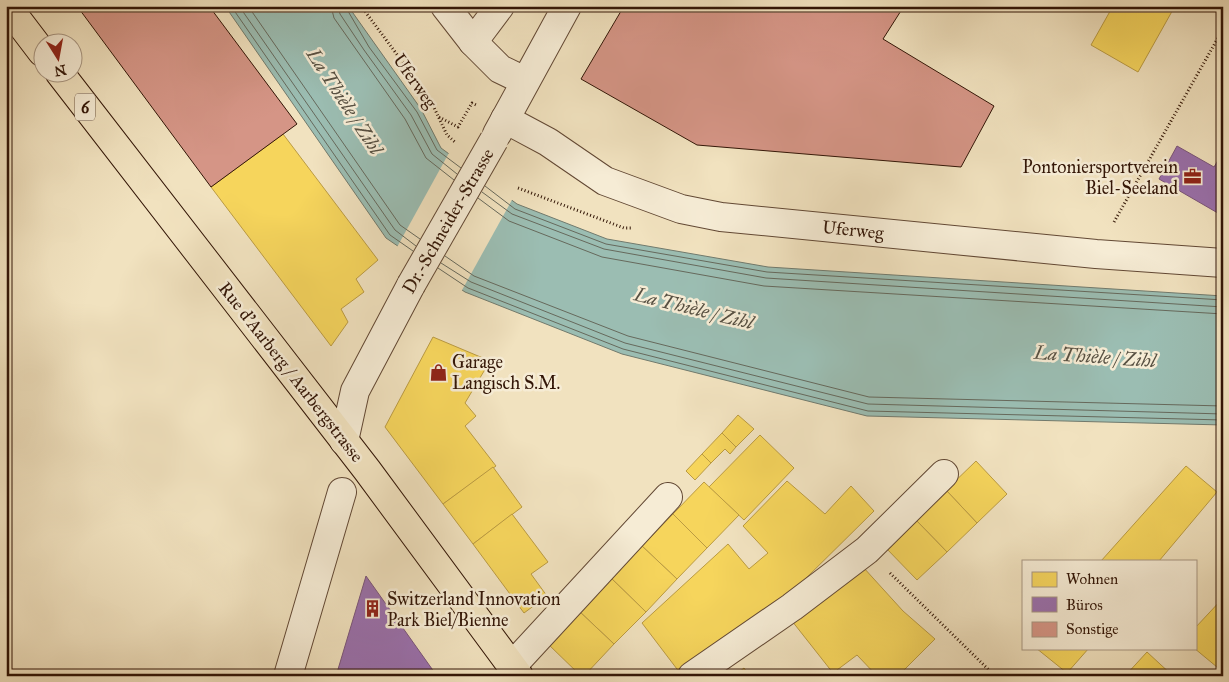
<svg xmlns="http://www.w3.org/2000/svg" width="1229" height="682" font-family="'IM FELL Great Primer',serif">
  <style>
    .water { fill: #9bbdb2; stroke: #717a6d }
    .pier { fill: #f1e2bf }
    .homes { fill: #f6d55c; stroke: #bb9b42 }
    .offices { fill: #9970ab; stroke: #7a557a }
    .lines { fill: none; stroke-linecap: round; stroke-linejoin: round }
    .shore { stroke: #66695c; stroke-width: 1 }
    .building { fill: #d59586; stroke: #321506 }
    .minor-casing { stroke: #624834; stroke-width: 30 }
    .major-casing { stroke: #321506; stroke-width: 30 }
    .path { stroke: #321506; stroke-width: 3; stroke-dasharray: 1 2.5; stroke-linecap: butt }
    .minor { stroke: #f6ecd5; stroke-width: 28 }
    .major { stroke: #f1e2bf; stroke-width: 28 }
    .minor-bridge-casing { stroke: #624834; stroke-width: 30; stroke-linecap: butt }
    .minor-bridge { stroke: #f6ecd5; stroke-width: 28 }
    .labels { text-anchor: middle; stroke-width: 5; stroke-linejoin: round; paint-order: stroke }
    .shield { fill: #f6ecd5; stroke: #6d5644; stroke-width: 1 }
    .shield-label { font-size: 16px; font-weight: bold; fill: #321506 }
    .street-label { font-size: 18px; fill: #321506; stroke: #f6ecd5 }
    .poi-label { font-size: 18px; fill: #321506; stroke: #f6ecd5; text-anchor: start }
    .water-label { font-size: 19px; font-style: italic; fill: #575042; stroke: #f6ecd5 }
  </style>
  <rect width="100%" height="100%" fill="#f1e2bf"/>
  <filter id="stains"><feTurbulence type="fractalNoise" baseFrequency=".004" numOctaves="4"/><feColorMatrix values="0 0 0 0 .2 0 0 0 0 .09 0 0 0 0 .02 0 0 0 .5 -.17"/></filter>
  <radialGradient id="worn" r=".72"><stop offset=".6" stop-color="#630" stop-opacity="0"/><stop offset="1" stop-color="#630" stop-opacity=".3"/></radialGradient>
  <path class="water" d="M225,6H348L421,109L441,148L517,204L607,239L768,267L1223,296V425L867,416L622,354L465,292L386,238Z"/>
  <path class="pier" d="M450,151L513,198L461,292L396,249Z"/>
  <g class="homes">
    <path d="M1113,6H1175L1138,72L1091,45Z"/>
    <path d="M283,134L378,260L356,279L364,292L341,309L348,322L331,346L211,187Z"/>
    <path d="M433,337L490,361L465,403L476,416L465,426L496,466L443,504L385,427Z"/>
    <path d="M738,415L754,429L736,447L722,433Z"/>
    <path d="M722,433L736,447L730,454L725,449L711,463L702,454Z"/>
    <path d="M760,435L794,468L744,520L709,487Z"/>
    <path d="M702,454L711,463L695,480L686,471Z"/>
    <path d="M976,461L1007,494L977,523L946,490Z"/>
    <path d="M1186,466L1217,492L1159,561H1101Z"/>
    <path d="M493,467L522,507L473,544L443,504Z"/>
    <path d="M787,481L825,514L851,486L874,511L797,587L680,673L642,623L728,544L749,569L768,553L743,526Z"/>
    <path d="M704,482L739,515L707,548L673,514Z"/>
    <path d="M946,490L977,523L947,552L915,519Z"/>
    <path d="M512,514L548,562L531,574L547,596L524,613L473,544Z"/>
    <path d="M673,514L707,548L677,579L642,546Z"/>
    <path d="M915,519L947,552L917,580L885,547Z"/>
    <path d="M642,546L677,579L646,612L611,578Z"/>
    <path d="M863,567L903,611L935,639L898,676H877L857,655L833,673L792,621Z"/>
    <path d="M611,578L646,612L614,644L579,611Z"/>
    <path d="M1223,598V672L1194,648L1195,628Z"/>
    <path d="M579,611L614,644L584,676H581L548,644Z"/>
    <path d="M1036,648H1089L1067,673Z"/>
    <path d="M1147,652L1173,676H1125Z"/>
    <path d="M744,668L750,676H734Z"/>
  </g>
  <g class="offices">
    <path d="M1177,146L1214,167L1223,152V216L1159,179Z"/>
    <path d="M366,576L437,676H336Z"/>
  </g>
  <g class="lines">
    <g class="shore">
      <path d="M231,6L390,235L413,251"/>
      <path d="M239,6L395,230L416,246"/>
      <path d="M248,6L400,225L420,239"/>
      <path d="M331,6L334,18L405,119L426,158L454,180"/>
      <path d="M338,6L340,14L364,50L411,115L432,154L457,174"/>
      <path d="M345,6L369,47L417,112L437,150L461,168"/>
      <path d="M485,186L515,209L606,244L767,272L1223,300"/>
      <path d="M482,192L512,214L604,249L766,278L1223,307"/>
      <path d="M478,198L509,221L602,257L764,286L1223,314"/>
      <path d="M445,256L474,276L628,336L869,397L1223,406"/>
      <path d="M441,263L471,282L625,343L868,404L1223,414"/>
      <path d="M438,268L468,288L623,349L868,411L1223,420"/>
    </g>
  </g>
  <g class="building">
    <path d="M77,6H209L297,124L211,187Z"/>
    <path d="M624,6H904L883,39L994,106L961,167L697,145L581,79Z"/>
  </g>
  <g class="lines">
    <defs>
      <g id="minor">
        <path d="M445,6L473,42L500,69L525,81"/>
        <path d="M473,42L500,6"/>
        <path d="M505,119L548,142L605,181L681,209L721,217L1096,254L1223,263"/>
        <path d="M497,134L567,6"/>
        <path d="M344,441L355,391L411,285"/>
        <path d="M512,666L668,497"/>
        <path d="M288,676L342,492"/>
        <path d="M692,676L792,607L867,550L944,474"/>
      </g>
      <g id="major">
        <path d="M7,6L42,52"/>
        <path d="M59,72L367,470L519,676"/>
      </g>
    </defs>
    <use href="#minor" class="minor-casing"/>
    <use href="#major" class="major-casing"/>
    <g class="path">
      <path d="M361,6L430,99L447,135L455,142"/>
      <path d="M439,117L458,127L472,103L476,105"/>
      <path d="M518,188L624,228H633"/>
      <path d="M1114,222L1223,29"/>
      <path d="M890,573L995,676"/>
    </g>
    <use href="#minor" class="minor"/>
    <use href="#major" class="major"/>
    <defs>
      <path id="minor-bridge" d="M411,285L494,140"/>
    </defs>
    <use href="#minor-bridge" class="minor-bridge-casing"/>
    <use href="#minor-bridge" class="minor-bridge"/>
  </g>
  <defs>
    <symbol id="office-bare" viewBox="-9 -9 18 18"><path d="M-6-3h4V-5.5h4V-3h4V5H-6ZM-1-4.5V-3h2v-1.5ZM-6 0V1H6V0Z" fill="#8f2418" stroke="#f6ecd5" stroke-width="2.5" paint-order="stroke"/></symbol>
    <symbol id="shop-bare" viewBox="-9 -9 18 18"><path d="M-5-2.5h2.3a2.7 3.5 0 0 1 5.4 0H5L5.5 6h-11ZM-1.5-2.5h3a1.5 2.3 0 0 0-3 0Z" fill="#8f2418" stroke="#f6ecd5" stroke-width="2.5" paint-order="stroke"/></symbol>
    <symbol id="building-bare" viewBox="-9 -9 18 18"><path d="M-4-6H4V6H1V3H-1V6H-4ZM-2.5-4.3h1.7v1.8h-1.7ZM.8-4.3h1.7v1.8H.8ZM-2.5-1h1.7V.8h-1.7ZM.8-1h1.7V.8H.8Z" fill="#8f2418" stroke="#f6ecd5" stroke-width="2.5" paint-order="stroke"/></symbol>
  </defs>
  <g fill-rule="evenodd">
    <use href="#office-bare" x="1180" y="164" width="25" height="25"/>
    <use href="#shop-bare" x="426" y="360" width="25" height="25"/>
    <use href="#building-bare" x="360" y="596" width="25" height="25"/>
  </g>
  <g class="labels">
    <rect class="shield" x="75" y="93.5" width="20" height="27" rx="4"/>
    <g class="shield-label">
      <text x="85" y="113">6</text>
    </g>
    <g class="street-label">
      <text transform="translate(415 81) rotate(55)" y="6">Uferweg</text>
      <text transform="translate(448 221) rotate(-60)" y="6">Dr.-Schneider-Strasse</text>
      <text transform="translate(853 230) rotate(6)" y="6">Uferweg</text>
      <text transform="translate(291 372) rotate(52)" y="6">Rue d'Aarberg / Aarbergstrasse</text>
    </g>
    <g class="poi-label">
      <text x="1178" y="173" text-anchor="end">Pontoniersportverein<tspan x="1178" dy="21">Biel-Seeland</tspan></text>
      <text x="452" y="368">Garage<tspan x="452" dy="21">Langisch S.M.</tspan></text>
      <text x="387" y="605">Switzerland Innovation<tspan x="387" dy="21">Park Biel/Bienne</tspan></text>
    </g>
    <g class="water-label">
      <text transform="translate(345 101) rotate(57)" y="7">La Thièle / Zihl</text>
      <text transform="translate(694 308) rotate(14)" y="7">La Thièle / Zihl</text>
      <text transform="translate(1095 356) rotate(4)" y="7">La Thièle / Zihl</text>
    </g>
  </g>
  <rect width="1229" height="682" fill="none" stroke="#f1e2bf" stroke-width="25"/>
  <rect x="8" y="8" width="1214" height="667" fill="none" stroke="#321506" stroke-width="2.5"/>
  <rect x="12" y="12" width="1204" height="657" fill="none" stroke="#321506"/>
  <rect x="1022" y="560" width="175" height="90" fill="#f6ecd5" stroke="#a89682"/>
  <rect x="1032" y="572" width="25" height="15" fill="#f6d55c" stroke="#a89682"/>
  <text x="1066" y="584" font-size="15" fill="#321506">Wohnen</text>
  <rect x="1032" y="597" width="25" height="15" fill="#9970ab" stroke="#a89682"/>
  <text x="1066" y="610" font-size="15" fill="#321506">Büros</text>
  <rect x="1032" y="622" width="25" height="15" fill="#d59586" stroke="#a89682"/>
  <text x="1066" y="634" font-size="15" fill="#321506">Sonstige</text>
  <g transform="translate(58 58) rotate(169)"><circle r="24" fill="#f6ecd5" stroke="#a89682"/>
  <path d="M0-4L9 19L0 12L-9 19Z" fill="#8f2418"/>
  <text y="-8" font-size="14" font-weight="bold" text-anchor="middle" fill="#321506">N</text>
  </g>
  <rect width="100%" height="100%" filter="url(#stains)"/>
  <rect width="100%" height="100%" fill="url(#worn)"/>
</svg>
